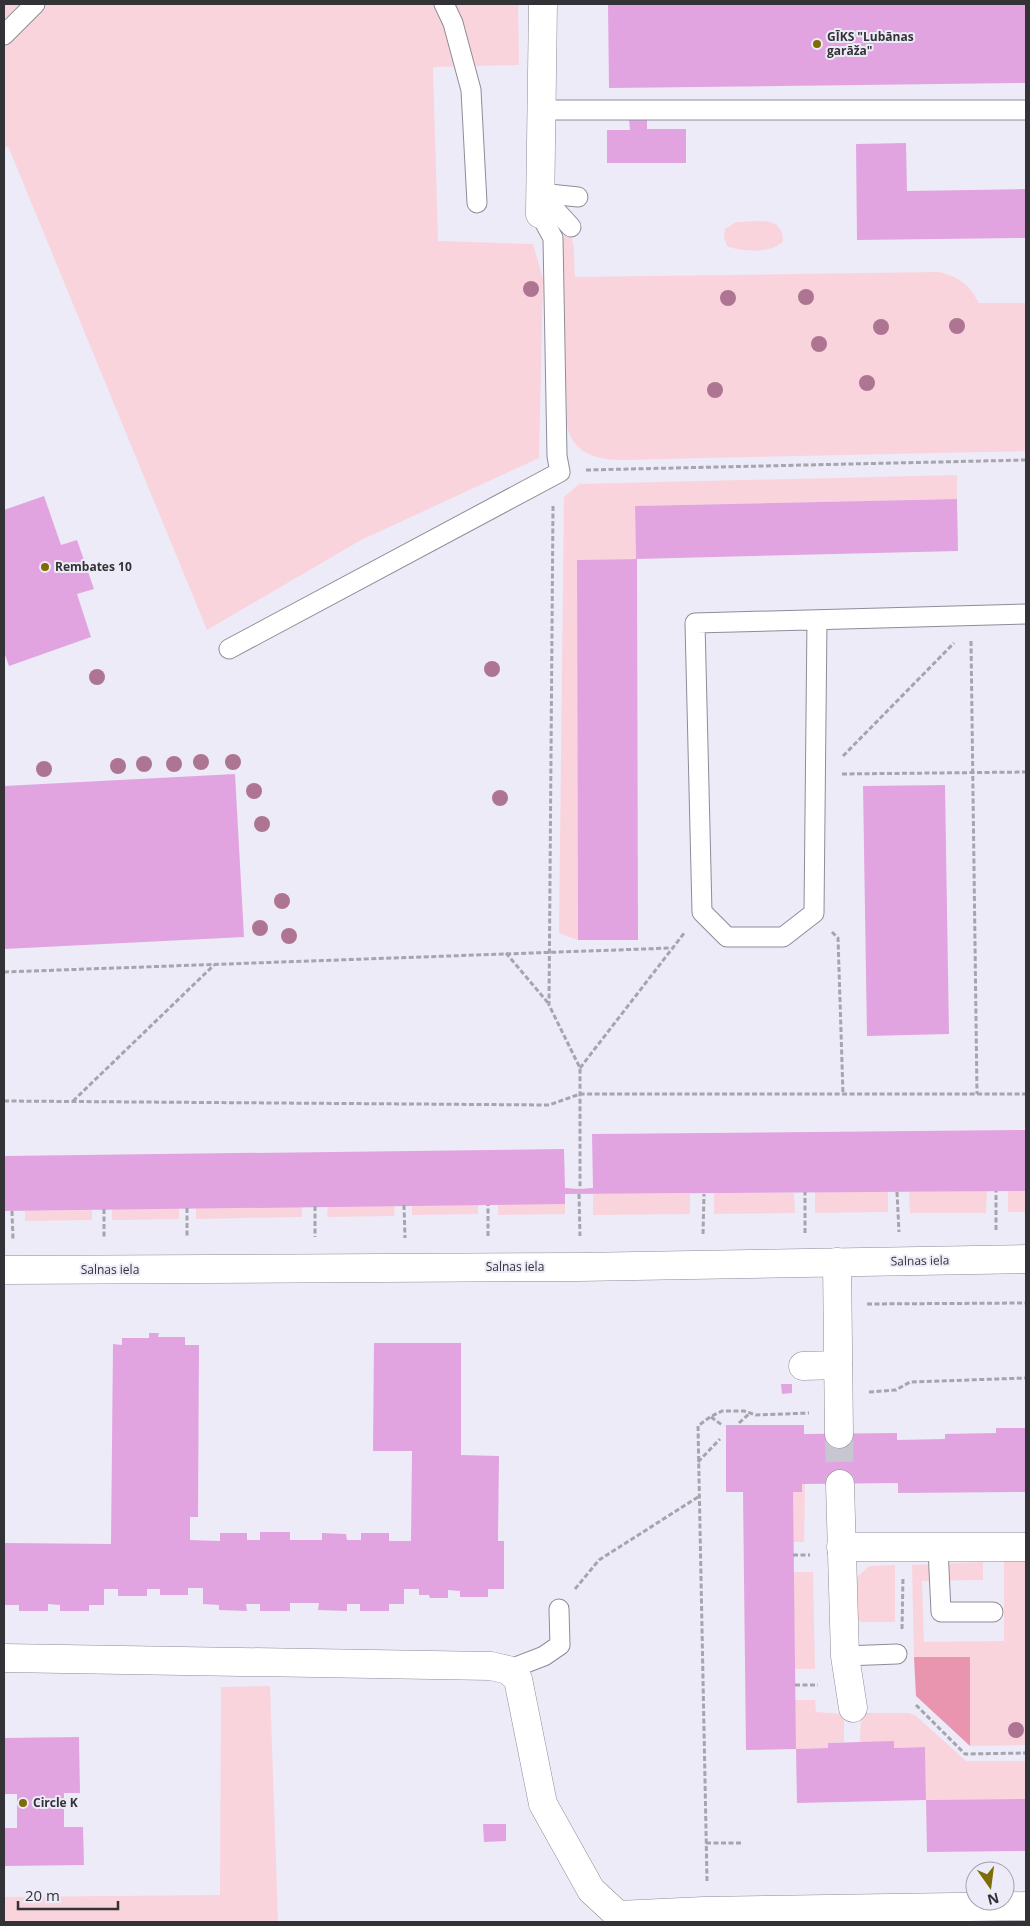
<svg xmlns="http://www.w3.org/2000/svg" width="1030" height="1926" font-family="'Open Sans',sans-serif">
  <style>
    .green { fill: #f9d4dd }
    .forest { fill: #ea95af }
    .building { fill: #e2a4e0 }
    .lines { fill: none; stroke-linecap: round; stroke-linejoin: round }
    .street-tunnel { stroke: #c8c6d1; stroke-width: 28; stroke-dasharray: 28 14; stroke-linecap: butt }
    .lane-casing { stroke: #8e8c97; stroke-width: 21 }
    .street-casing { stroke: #8e8c97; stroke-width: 29 }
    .path { stroke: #a6a5ae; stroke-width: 3; stroke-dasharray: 5 2.5; stroke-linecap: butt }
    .lane { stroke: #fff; stroke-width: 19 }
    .street { stroke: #fff; stroke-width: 28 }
    .tree { fill: #ad7592 }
    .poi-dot { fill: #7e6c06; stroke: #edebf7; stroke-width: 2 }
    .labels { text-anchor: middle; stroke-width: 4; stroke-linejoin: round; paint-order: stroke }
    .poi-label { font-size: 12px; font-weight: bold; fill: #333237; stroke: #edebf7; text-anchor: start }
    .street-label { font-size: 12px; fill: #333237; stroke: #edebf7 }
  </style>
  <rect width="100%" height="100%" fill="#edebf7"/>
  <g class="green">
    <path d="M4,4H518L519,65L433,67L438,241L533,244L543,279L539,458L361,540L207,630L8,146L4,149Z"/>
    <path d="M736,222C755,222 783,214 783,241C771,254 743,252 727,246L724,237L725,229Z"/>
    <path d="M568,231C577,243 573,263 575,277L939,272C960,278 968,283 979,303H1026V451L660,459C626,459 577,469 567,426L563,237Z"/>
    <path d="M957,475V499L635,506L636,559L577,560L578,940L559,933L564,497L579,484Z"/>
    <path d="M987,1191L986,1213H910L909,1192Z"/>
    <rect x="1008" y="1191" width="18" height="21"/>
    <path d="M815,1192H888V1212L815,1213Z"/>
    <path d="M714,1193H794L795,1213L714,1214Z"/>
    <path d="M593,1194H690V1214L593,1215Z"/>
    <path d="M498,1204H565V1214L498,1215Z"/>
    <path d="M412,1205H478V1214L412,1215Z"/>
    <path d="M302,1206V1217L196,1219V1208Z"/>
    <path d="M328,1206H395L394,1216L327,1217Z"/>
    <path d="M179,1208V1219L112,1220V1209Z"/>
    <path d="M92,1210V1220L25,1221V1211Z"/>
    <path d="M802,1484H805L804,1542H793V1492Z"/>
    <path d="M1026,1559V1745L970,1746V1657H914L912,1565L983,1562V1580L922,1581L924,1642L1004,1641V1561Z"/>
    <path d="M895,1565V1622H861L853,1614V1581L869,1566Z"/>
    <path d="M793,1572H813L815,1669H795Z"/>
    <path d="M270,1686L278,1922H4V1897L220,1895L221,1687Z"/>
    <path d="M795,1700H815L816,1712L844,1714V1742L828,1743V1748L796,1749Z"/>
    <path d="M861,1713H909L916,1716L966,1761H1026V1799L926,1800L925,1747L894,1748L860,1742Z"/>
  </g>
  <path class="forest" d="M914,1657H970V1746L916,1696Z"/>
  <g class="building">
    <path d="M608,4H1026V83L609,88Z"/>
    <path d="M629,119H647V129H686V163H607V130H630Z"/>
    <path d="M906,143L907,191L1026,189V238L857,240L856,144Z"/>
    <path d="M44,496L61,545L77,540L94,589L77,594L91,637L9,666L4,652V510Z"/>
    <path d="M957,499L958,551L636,559L635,506Z"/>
    <path d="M637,559L638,940H578L577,560Z"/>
    <path d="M235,774L244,937L4,949V786Z"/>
    <path d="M945,785L949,1034L867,1036L863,786Z"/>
    <path d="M1026,1130V1191L565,1194V1204L4,1211V1156L564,1149L565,1188L580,1189L593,1188L592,1134Z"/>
    <path d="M149,1333H159L158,1337H185V1345H199L198,1517H190V1540L220,1541V1533H247V1540H260V1532H290V1540H322V1533L346,1534L347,1540H361V1533H389V1541H411L412,1451H373L374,1343H461V1455L499,1456L498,1541H504V1589H488V1597H460V1591L448,1590V1598H430L429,1595H419V1589H404V1604H389V1611H360V1604H347V1611L318,1610L319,1603H290V1611H260V1604H246L247,1611L219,1610V1605L203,1604V1588H188V1595H160V1589H147V1596H118V1589H104V1605H89V1611H60V1605L48,1604V1611H19V1605H4V1543L111,1544L113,1344L122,1345V1338H149Z"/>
    <path d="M781,1384H792V1393L782,1394Z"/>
    <path d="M726,1425H804V1434L897,1433V1440L945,1439V1434L996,1433V1428H1026V1492L898,1493V1483L802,1484V1492H793L796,1749L828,1748V1743L894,1741V1748L925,1747L926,1800L1026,1799V1851L927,1852L926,1800L797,1803L796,1749L746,1750L743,1492H726Z"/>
    <path d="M79,1737L80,1793H64V1827H83L84,1865L4,1866V1828H17V1794H4V1738Z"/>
    <path d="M483,1824H506V1841L484,1842Z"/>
  </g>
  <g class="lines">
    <path class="street-tunnel" d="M839,1434L840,1484"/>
    <defs>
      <g id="lane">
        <path d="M444,4L453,23L471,90L477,203"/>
        <path d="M4,35L35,4"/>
        <path d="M541,110H1026"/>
        <path d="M540,193L571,227"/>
        <path d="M540,193L578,197"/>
        <path d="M817,620L814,913L783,937H727L702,912L695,623L1026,614"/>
        <path d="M229,649L560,472L557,456L553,238L540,214"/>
        <path d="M938,1548L941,1612H993"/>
        <path d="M845,1656L897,1654"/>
        <path d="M508,1670L544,1656L560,1645L559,1609"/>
      </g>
      <g id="street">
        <path d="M540,214L543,4"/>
        <path d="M837,1262L839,1434"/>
        <path d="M4,1270L579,1267L1026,1259"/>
        <path d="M803,1366L838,1365"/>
        <path d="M840,1484L845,1656L853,1708"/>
        <path d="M841,1547H1026"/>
        <path d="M4,1658L491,1666L508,1670L518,1679L543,1804L591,1890L618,1915L622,1922"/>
        <path d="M618,1915L704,1911L1026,1906"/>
      </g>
    </defs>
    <use href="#lane" class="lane-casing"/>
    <use href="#street" class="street-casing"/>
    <g class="path">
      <path d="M586,470L1026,460"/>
      <path d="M553,506L549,1005L580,1068V1189"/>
      <path d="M971,641L977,1094"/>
      <path d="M843,756L954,643"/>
      <path d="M842,774L1026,772"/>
      <path d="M832,932L838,938L843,1094"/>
      <path d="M506,953L549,1004"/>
      <path d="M4,972L671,948"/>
      <path d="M580,1068L685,932"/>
      <path d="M4,1101L549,1105L580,1094H1026"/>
      <path d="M73,1101L214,965"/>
      <path d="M897,1192L899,1232"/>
      <path d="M579,1194L580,1236"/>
      <path d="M404,1205L405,1238"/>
      <path d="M315,1206V1237"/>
      <path d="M187,1208V1238"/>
      <path d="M104,1209V1239"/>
      <path d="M12,1211L13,1239"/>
      <path d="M996,1230V1191"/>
      <path d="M805,1233V1192"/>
      <path d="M703,1234L704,1194"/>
      <path d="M488,1236V1205"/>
      <path d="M867,1304L1026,1303"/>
      <path d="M869,1392L896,1390L910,1382L1026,1378"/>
      <path d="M711,1417L722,1425"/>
      <path d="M739,1423L750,1413"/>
      <path d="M698,1462L720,1439"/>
      <path d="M793,1555H810"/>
      <path d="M575,1589L599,1560L698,1497"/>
      <path d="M902,1629L903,1577"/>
      <path d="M795,1685H818"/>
      <path d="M916,1705L965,1754L1026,1753"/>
      <path d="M706,1843H742"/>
      <path d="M707,1881L698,1426L710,1417L722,1411H744L756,1415L809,1413"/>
    </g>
    <use href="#lane" class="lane"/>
    <use href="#street" class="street"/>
  </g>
  <g class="tree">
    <circle cx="531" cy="289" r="8"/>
    <circle cx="806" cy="297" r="8"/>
    <circle cx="728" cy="298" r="8"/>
    <circle cx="957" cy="326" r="8"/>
    <circle cx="881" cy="327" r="8"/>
    <circle cx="819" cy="344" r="8"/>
    <circle cx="867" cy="383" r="8"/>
    <circle cx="715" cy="390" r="8"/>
    <circle cx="492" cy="669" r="8"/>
    <circle cx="97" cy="677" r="8"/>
    <circle cx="201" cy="762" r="8"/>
    <circle cx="233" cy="762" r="8"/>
    <circle cx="144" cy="764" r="8"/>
    <circle cx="174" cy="764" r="8"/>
    <circle cx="118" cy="766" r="8"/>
    <circle cx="44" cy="769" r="8"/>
    <circle cx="254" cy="791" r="8"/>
    <circle cx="500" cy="798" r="8"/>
    <circle cx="262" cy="824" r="8"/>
    <circle cx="282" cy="901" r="8"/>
    <circle cx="260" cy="928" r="8"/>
    <circle cx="289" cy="936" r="8"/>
    <circle cx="1016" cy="1730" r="8"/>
  </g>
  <g class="poi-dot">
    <circle cx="817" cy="44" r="5"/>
    <circle cx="45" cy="567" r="5"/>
    <circle cx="23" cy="1803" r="5"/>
  </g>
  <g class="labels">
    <g class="poi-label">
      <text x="827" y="41">GĪKS "Lubānas<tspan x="827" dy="14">garāža"</tspan></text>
      <text x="55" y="571">Rembates 10</text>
      <text x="33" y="1807">Circle K</text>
    </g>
    <g class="street-label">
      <text transform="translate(920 1261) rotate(-1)" y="4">Salnas iela</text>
      <text x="515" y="1271">Salnas iela</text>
      <text x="110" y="1274">Salnas iela</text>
    </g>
  </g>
  <rect width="1030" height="1926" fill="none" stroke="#333237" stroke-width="10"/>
  <g transform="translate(990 1886) rotate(166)"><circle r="24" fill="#edebf7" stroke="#a3a1aa"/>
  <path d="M0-4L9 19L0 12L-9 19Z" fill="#7e6c06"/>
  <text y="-8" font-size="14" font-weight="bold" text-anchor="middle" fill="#333237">N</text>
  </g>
  <path d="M18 1901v8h100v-8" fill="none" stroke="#333237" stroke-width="2.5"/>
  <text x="25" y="1901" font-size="15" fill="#333237" stroke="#edebf7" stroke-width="4" paint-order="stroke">20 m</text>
</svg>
